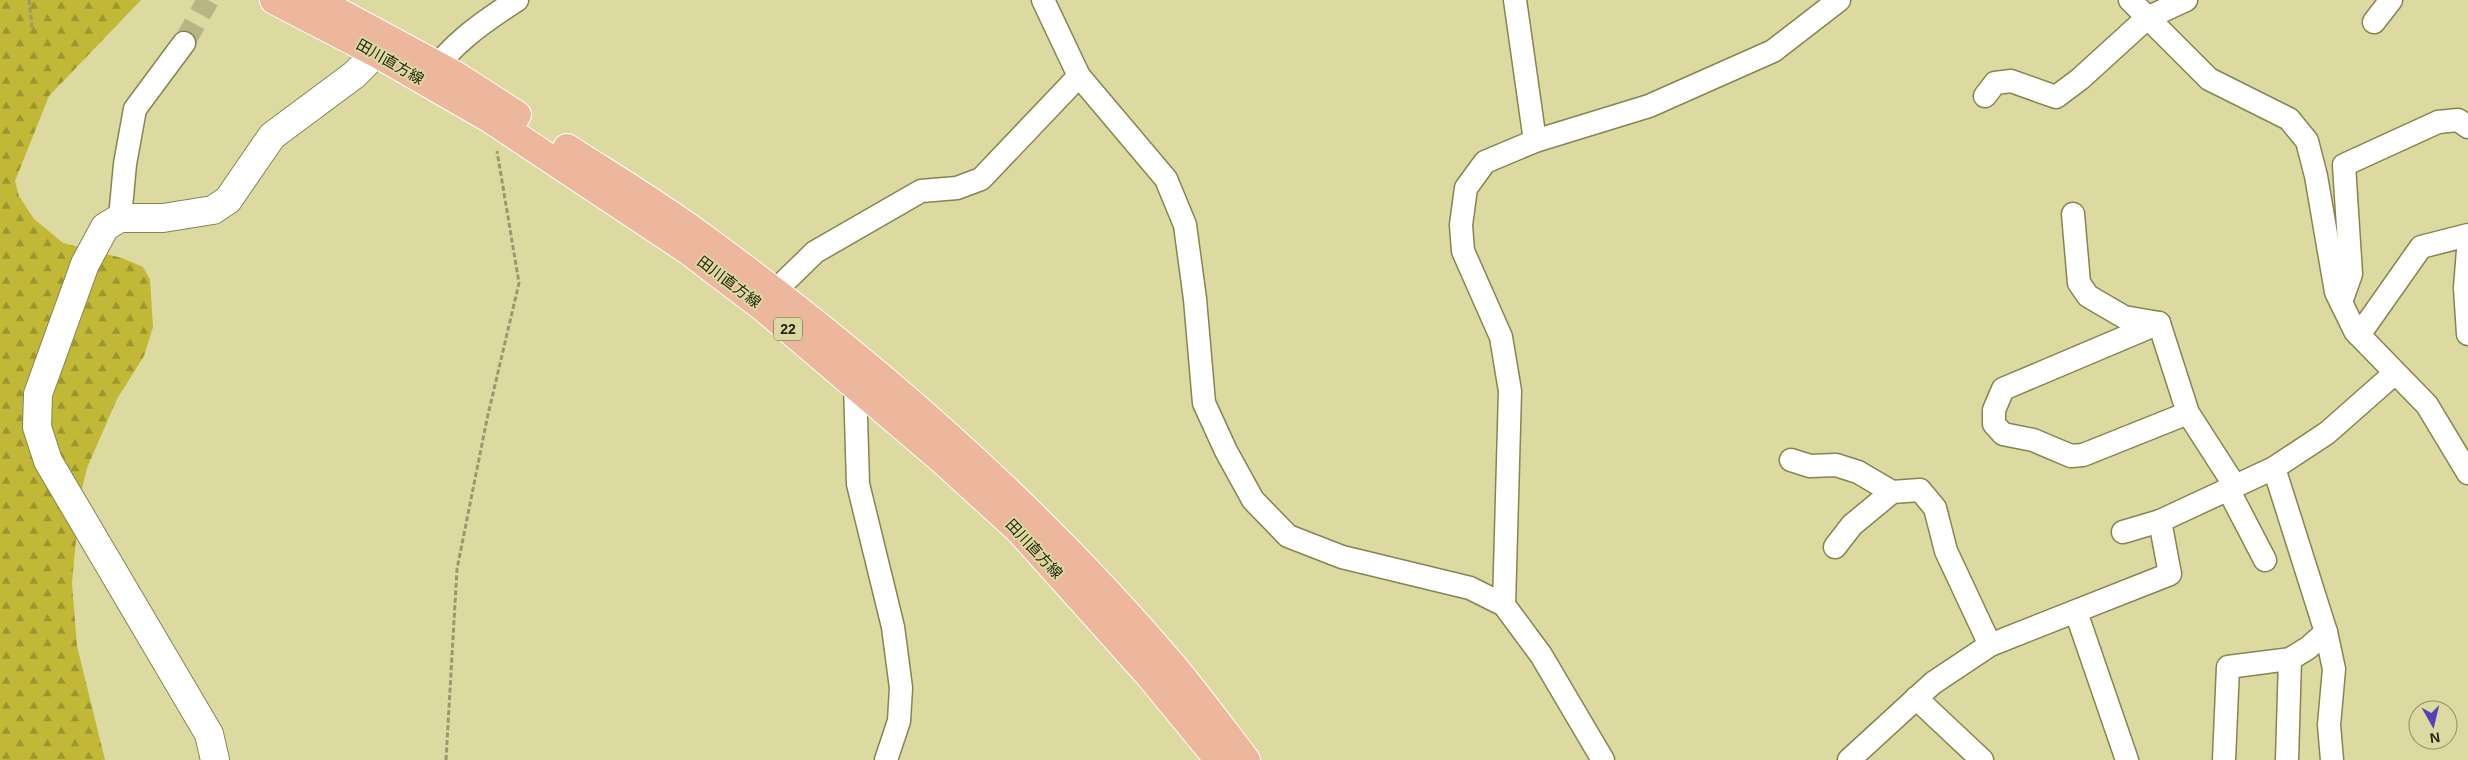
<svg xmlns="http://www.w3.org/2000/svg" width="2468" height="760" font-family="Helvetica,'Noto Sans JP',sans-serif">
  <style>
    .forest { fill: url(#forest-firs) }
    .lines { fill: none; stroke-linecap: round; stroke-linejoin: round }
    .minor-tunnel { stroke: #b8b584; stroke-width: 22; stroke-dasharray: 22 11; stroke-linecap: butt }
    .minor-casing { stroke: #87844f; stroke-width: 25 }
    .tertiary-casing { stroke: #87844f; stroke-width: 30 }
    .primary-casing { stroke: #fff; stroke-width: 30 }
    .path { stroke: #9a986c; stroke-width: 3; stroke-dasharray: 5 2.5; stroke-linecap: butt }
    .minor { stroke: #fff; stroke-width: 22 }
    .tertiary { stroke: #fff; stroke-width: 28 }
    .primary { stroke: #ecb79d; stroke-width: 28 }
    .labels { text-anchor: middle; stroke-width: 4; stroke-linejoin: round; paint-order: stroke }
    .shield { fill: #dcd9a1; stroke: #5d5b3b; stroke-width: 1 }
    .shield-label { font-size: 14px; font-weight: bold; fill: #26250f }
    .street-label { font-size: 15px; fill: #26250f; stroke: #dcd9a1 }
  </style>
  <defs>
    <pattern id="forest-firs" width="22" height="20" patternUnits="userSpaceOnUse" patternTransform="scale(1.25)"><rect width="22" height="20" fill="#c1b837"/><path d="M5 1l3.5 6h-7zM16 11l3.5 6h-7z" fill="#9d952d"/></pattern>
  </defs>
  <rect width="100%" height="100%" fill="#dcd9a1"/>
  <path class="forest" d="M0,0H141L49,96L15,181L19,196L34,219L63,243L122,258L143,267L150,279L153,327L144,356L117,399L87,468L80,497L72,583L77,646L105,760H0Z"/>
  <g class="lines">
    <path class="minor-tunnel" d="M184,43L208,0"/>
    <defs>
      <g id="minor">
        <path d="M1043,0L1079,76L1166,179L1185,225L1195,299L1204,403L1226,451L1253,500L1288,536L1342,557L1470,588L1504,605L1541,655L1603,760"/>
        <path d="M1515,0L1535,141"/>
        <path d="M2130,0L2209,79L2289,119L2307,141L2316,176L2336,292L2355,331L2427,405L2468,473"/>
        <path d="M2374,22L2391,0"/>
        <path d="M428,78C451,44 483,22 517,0"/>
        <path d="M1985,96L1995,83L2011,81L2056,97L2080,79L2147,18L2186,0"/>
        <path d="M2073,214L2079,283L2088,296L2124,317L2159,323"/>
        <path d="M120,218L125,164L135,109L184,43"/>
        <path d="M2468,250L2465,288L2468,334"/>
        <path d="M2341,302L2351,274L2344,165L2438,122L2458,120L2468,127"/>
        <path d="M766,305L775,291L815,252L921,191L957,188L981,179L1079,76"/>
        <path d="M2359,335L2421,247L2468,235"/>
        <path d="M855,384L858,484L893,627L901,688L899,721L886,760"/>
        <path d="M2188,413L2083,455L2071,456L2033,440L2003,434L1994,424V410L2003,389L2159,323L2188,413L2235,486"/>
        <path d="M1791,460L1810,466L1836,465L1858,472L1892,492"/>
        <path d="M2228,489L2265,560"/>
        <path d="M2123,532L2160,521"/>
        <path d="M1835,547L1852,525L1892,492L1920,490L1935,508L1946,551L1990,645"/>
        <path d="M1504,605L1510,391L1501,337L1463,251L1461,225L1466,188L1485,162L1535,141L1649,106L1773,51L1839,0"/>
        <path d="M2076,612L2127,760"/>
        <path d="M2326,632L2334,669L2329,725L2332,760"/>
        <path d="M1916,698L1982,760"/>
        <path d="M1849,760L1933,683L1990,645L2170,574L2160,521L2274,468L2327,433L2395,373"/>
        <path d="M2224,760L2228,667L2290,659L2308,648L2326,632L2274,468"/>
        <path d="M2287,760L2290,659"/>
      </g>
      <path id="tertiary" d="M215,760L209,734L48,461L37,427L38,394L85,264L105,227L120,218H163L213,210L228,200L272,136L354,75L376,53"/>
      <g id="primary">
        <path d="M274,0L376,53L492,120L689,251L764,308L940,458L1019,530L1150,676L1219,760"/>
        <path d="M316,0L455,75L517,115"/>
        <path d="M567,148C612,177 659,205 702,237C873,362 1035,504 1172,665C1198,696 1222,729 1246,760"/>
      </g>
    </defs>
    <use href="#minor" class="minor-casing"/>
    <use href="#tertiary" class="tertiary-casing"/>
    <use href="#primary" class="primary-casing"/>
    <g class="path">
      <path d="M29,0L32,28"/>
      <path d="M446,760L457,569L487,419L519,283L497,151"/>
    </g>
    <use href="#minor" class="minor"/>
    <use href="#tertiary" class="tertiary"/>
    <use href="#primary" class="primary"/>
  </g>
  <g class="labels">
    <rect class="shield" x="774" y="317.5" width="28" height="23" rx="4"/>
    <g class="shield-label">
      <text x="788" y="334">22</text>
    </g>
    <g class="street-label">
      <text transform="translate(390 62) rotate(30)" y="5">田川直方線</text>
      <text transform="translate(729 282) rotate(37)" y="5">田川直方線</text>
      <text transform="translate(1034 549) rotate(47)" y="5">田川直方線</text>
    </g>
  </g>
  <g transform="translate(2433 725) rotate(172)"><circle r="24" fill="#dcd9a1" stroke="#939167"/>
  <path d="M0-4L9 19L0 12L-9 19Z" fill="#5641b9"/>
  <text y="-8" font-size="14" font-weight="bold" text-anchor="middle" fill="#26250f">N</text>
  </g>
</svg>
